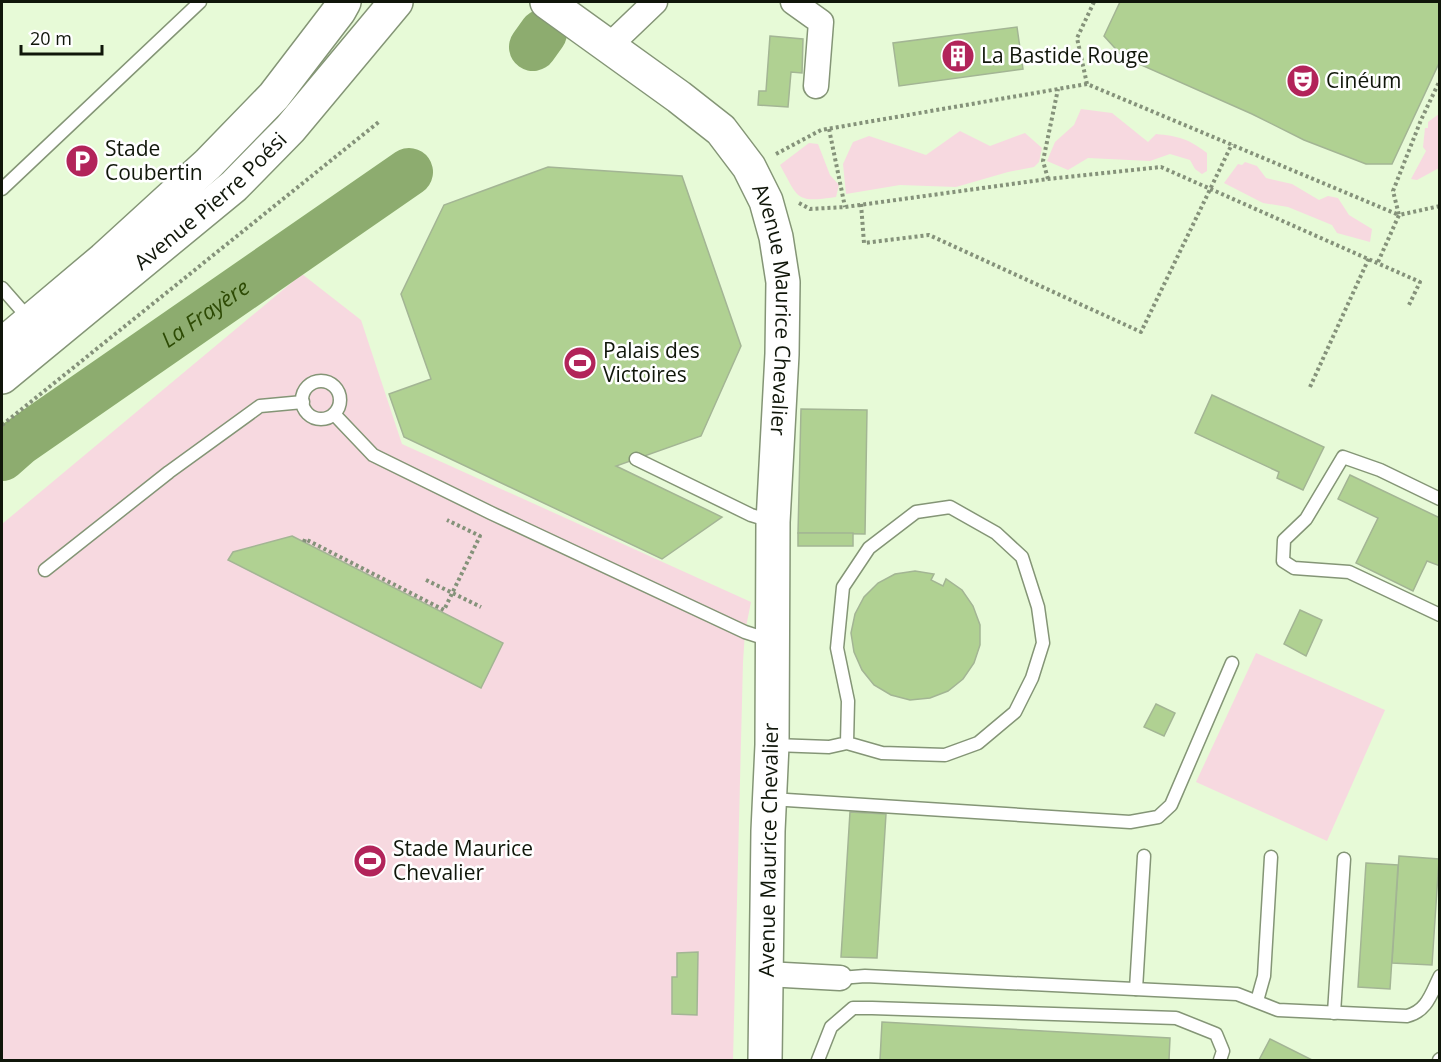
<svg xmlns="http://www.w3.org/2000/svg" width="1441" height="1062" font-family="'Open Sans',sans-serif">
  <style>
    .green { fill: #f7d9e0 }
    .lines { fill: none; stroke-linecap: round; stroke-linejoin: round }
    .river { stroke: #8dac6f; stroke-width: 48 }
    .building { fill: #b0d192; stroke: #a3b594; stroke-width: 1.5 }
    .lane-casing { stroke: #849576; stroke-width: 15 }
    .street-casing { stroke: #849576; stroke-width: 27 }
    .secondary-casing { stroke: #849576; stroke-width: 36 }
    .path { stroke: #85927a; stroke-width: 4; stroke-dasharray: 3 3; stroke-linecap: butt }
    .lane { stroke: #fff; stroke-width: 12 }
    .street { stroke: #fff; stroke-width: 24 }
    .secondary { stroke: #fff; stroke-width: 33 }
    .labels { text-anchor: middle; stroke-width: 5; stroke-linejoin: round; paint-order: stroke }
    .poi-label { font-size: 21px; fill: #10160a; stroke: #fff; text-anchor: start }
    .street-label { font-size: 21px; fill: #10160a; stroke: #fff }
    .water-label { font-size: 22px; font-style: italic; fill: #2d4a04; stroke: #fff }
  </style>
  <rect width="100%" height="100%" fill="#e7fad7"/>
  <g class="green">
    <path d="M1081,109L1112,113L1148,142L1156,134C1178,136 1189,139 1207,153V171L1202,174L1195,169L1190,160L1170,154L1150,161L1088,158L1068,170L1047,161L1055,142L1074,125Z"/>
    <path d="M1439,114V168L1417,180L1411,179L1426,151L1423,147L1425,128H1428V122Z"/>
    <path d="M960,131L990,146L1025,133L1042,148L1039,162L1034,167L1008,172L956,187L900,185L846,194L843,164L853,142L869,136L926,155Z"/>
    <path d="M809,143L818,144L830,175L839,185L836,197C795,203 799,199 780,165Z"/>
    <path d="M1245,162L1257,166L1266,178L1292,184L1319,200L1328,196L1338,198L1349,215L1372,229L1370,242L1337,233L1332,225L1288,207L1263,203L1224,183L1238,164L1242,165Z"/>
    <path d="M302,274L361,320L402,444L751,602L745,632L743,662L733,1060H2V524Z"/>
    <path d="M1256,653L1385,710L1327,841L1196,782Z"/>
  </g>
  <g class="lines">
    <g class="river">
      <path d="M533,47L543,33"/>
      <path id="s1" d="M2,457L19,442L409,172"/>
    </g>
  </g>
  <g class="building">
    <path d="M1120,2H1440V61L1392,164H1366L1304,140L1252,114L1123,57L1104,36Z"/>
    <path d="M1017,27L1023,69L899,86L893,43Z"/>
    <path d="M770,36L803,39L802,73L791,72L788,107L758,105L759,91H766Z"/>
    <path d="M548,167L682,176L741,346L701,436L616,466L722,517L662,559L404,437L389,394L431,379L401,294L444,205Z"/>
    <path d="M1212,395L1324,447L1303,490L1277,478L1279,472L1195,433Z"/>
    <path d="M801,409L867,410L865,534L798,533Z"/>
    <path d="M1350,475L1440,518V566L1427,561L1413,591L1356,563L1378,518L1338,499Z"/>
    <rect x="798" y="533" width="55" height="13"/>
    <path d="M292,536L503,643L481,688L228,560L233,552Z"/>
    <path d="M915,571L934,574L931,580L943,586L946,579L962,590L973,606L980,625V645L974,663L963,679L948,691L930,698L910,700L891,695L874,685L862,670L854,652L851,633L855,614L864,597L878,583L895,574Z"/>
    <path d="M1300,610L1322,620L1306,656L1284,644Z"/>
    <path d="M1156,704L1175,713L1164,736L1144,727Z"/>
    <path d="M850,812L886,814L877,958L841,957Z"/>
    <path d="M1399,856L1439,859L1432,965L1392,963Z"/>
    <path d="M1366,863L1398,865L1390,989L1358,987Z"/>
    <path d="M698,952L697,1015L672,1014V977H677V953Z"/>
    <path d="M882,1022L1170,1038L1169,1060H880Z"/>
    <path d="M1270,1039L1312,1060H1259Z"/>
  </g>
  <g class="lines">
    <defs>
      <g id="lane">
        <path d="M2,189L200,2"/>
        <path d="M2,288L31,321"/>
        <circle cx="321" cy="400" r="19"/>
        <path d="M334,414L373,455L491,513L745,632L770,640"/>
        <path d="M636,459L751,515L771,521"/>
        <path d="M1440,499L1380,470L1343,457L1306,519L1284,540L1283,561L1294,568L1349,572L1440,615"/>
        <path d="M45,570L169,472L260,406L303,402"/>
        <path d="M774,745L829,747L847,743L848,701L837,648L843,587L869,548L916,512L950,507L996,533L1022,557L1038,607L1043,643L1032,678L1015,712L978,743L945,755L882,753L847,743"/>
        <path d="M771,799L1130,822L1158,817L1171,805L1232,663"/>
        <path d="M840,978L865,976L1237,994L1278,1010L1407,1016C1427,1011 1431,994 1440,976"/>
        <path d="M1136,989L1144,856"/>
        <path d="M1257,1001L1264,976L1271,857"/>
        <path d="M1334,1013L1344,859"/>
        <path d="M818,1060L831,1027L853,1008H872L1176,1018L1216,1034L1223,1051L1220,1060"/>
        <path d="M1439,1060L1440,1059"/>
      </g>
      <g id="street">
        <path d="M793,2L821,22L816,86"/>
        <path d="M609,46L655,2"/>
        <path d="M766,974L840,978"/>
      </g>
      <g id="secondary">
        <path id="s2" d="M547,2L679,97L721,130L749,167L766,201L776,237L783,282L782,354L773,522L772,745L768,831L765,1060"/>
        <path d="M2,345L104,259L208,164L274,96L339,11L344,2"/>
        <path id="s3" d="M2,377L234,186L290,129L396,2"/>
      </g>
    </defs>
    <use href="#lane" class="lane-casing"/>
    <use href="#street" class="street-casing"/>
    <use href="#secondary" class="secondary-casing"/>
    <g class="path">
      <path d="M1094,2L1077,38L1087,84L1399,215L1393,191L1421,120L1440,80"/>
      <path d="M829,129L845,207"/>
      <path d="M776,154L821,130L1087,84"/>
      <path d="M1048,179L1043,161L1058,89"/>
      <path d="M799,203L810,209L845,207L1048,179L1161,167L1420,282L1408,307"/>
      <path d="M861,204L864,243L929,235L1141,332L1232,144"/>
      <path d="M1378,262L1399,215L1440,206"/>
      <path d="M1310,387L1369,258"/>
      <path d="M2,425L380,121"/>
      <path d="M304,542L305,539L444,610L480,536L447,520"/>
      <path d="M426,580L481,607"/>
    </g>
    <use href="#lane" class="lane"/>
    <use href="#street" class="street"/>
    <use href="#secondary" class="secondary"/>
  </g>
  <defs>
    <symbol id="building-disc" viewBox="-11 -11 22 22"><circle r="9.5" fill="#b2245a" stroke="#fff"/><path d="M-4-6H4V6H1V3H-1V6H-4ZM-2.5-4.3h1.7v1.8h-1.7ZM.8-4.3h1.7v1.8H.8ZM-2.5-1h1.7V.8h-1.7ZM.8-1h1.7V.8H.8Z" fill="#fff"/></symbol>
    <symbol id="theatre-disc" viewBox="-11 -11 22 22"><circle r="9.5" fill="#b2245a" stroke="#fff"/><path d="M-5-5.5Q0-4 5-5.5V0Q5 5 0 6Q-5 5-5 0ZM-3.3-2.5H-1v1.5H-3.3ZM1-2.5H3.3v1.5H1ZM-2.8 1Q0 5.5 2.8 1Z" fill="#fff"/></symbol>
    <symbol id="parking-disc" viewBox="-11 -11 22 22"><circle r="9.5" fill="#b2245a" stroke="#fff"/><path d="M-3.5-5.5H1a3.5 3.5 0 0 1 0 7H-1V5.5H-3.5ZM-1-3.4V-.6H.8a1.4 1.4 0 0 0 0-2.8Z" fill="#fff"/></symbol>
    <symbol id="stadium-disc" viewBox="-11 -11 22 22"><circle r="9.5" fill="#b2245a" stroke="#fff"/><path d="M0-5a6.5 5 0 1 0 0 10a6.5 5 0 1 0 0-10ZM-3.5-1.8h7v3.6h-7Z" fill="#fff"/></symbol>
  </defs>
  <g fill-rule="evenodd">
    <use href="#building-disc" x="939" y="37" width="38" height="38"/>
    <use href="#theatre-disc" x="1284" y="62" width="38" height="38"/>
    <use href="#parking-disc" x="63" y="142" width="38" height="38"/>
    <use href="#stadium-disc" x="561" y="344" width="38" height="38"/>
    <use href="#stadium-disc" x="351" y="842" width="38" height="38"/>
  </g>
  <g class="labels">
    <g class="poi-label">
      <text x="981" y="63">La Bastide Rouge</text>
      <text x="1326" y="88">Cinéum</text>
      <text x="105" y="156">Stade<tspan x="105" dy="24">Coubertin</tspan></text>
      <text x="603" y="358">Palais des<tspan x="603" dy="24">Victoires</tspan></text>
      <text x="393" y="856">Stade Maurice<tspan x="393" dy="24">Chevalier</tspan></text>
    </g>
    <g class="street-label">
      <text dy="7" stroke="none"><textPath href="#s3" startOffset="273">Avenue Pierre Poési</textPath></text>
      <text dy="7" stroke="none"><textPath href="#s2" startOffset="410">Avenue Maurice Chevalier</textPath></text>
      <text transform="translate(769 850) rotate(-89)" y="7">Avenue Maurice Chevalier</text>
    </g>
    <g class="water-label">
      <text dy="8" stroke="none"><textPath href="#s1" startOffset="249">La Frayère</textPath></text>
    </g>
  </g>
  <rect width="1441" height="1062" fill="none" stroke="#10160a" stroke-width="6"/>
  <path d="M21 45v9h81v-9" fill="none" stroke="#10160a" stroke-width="3"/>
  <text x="30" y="45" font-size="18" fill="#10160a" stroke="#ffffff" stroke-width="4.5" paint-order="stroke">20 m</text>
</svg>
